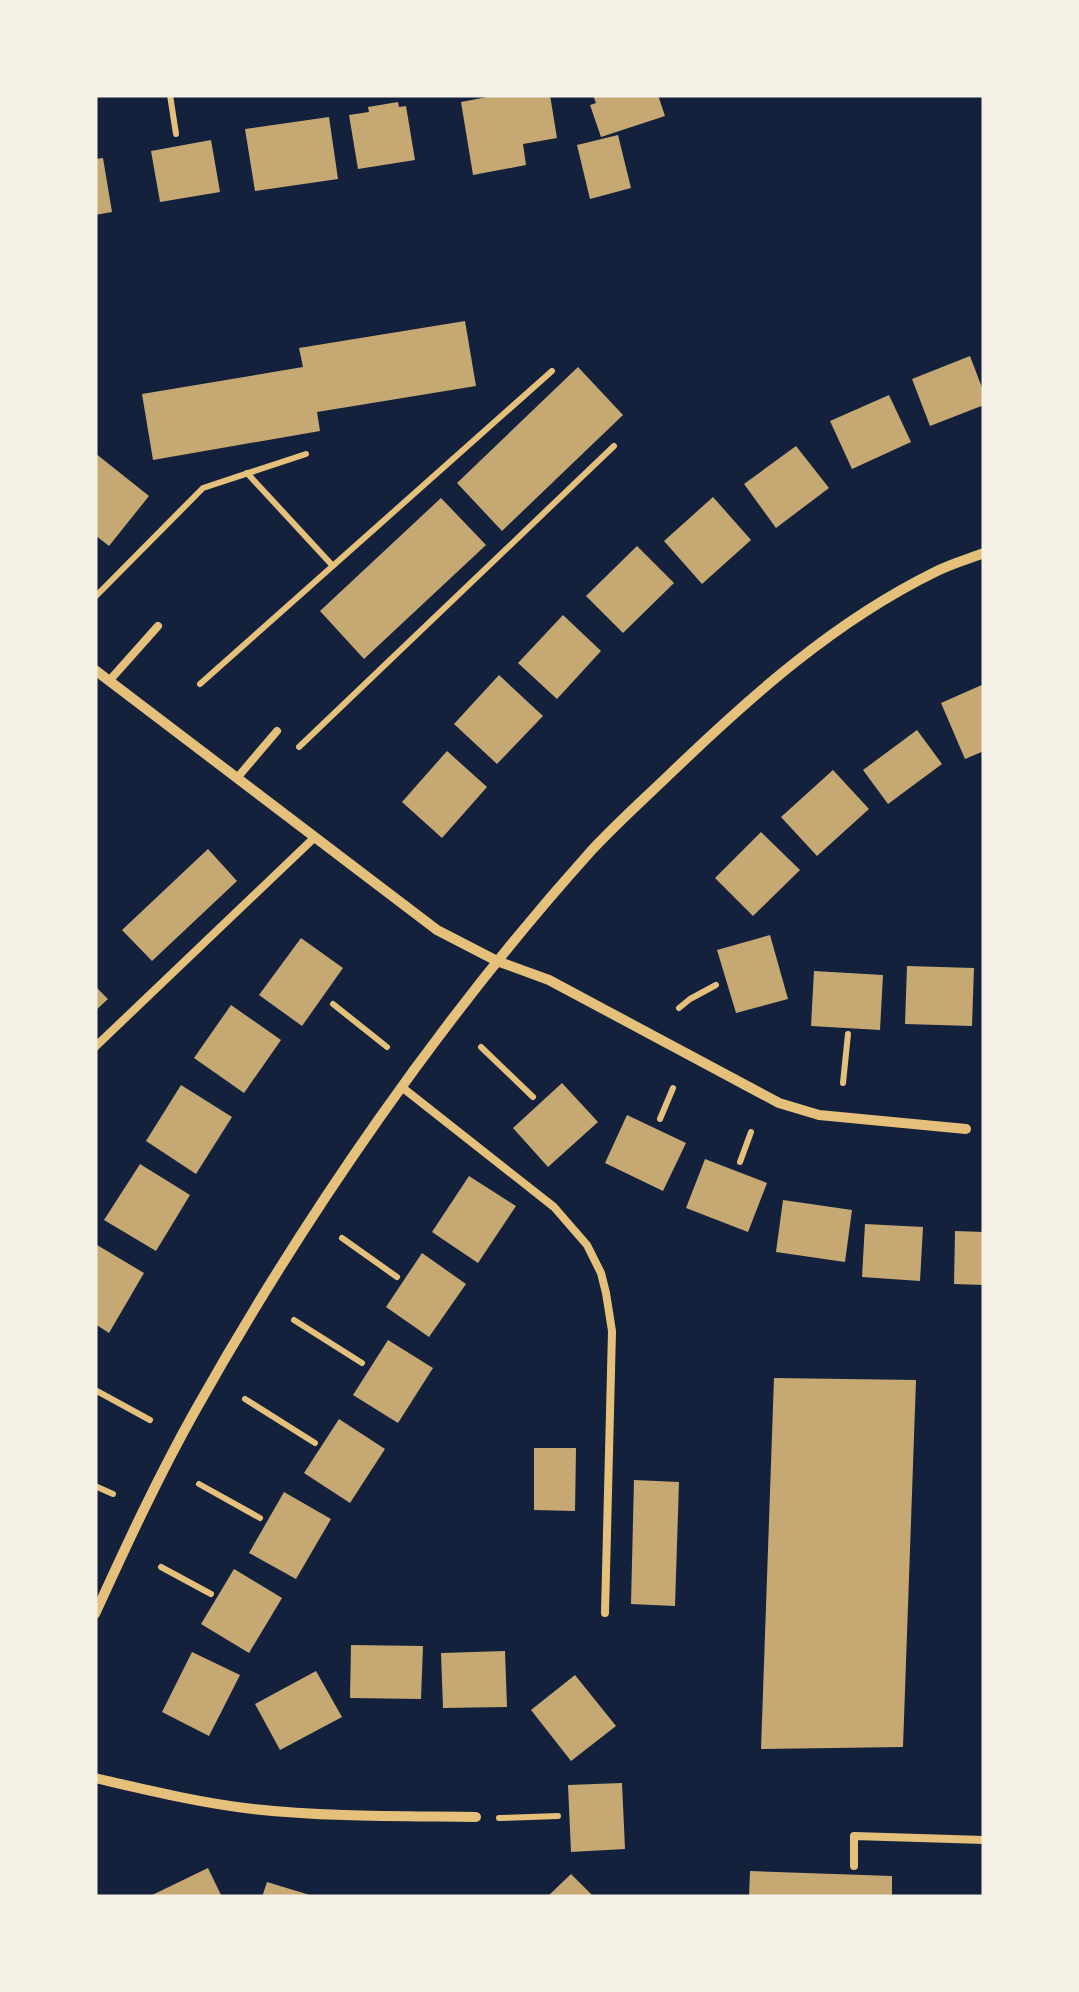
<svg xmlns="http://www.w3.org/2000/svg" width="1079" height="1992" font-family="'Titillium Web',sans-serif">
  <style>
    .building { fill: #c6a872 }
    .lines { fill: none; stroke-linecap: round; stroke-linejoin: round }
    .path { stroke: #e5c07b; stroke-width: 6 }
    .service { stroke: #e5c07b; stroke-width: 8 }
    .minor { stroke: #e5c07b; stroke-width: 10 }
  </style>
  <rect width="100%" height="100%" fill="#14213d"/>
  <g class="building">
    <path d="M498,95H550L557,138L523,144L526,165L473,175L461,102Z"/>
    <path d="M593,95H658L665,116L601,137L590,105L596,103Z"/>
    <path d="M398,102L399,107L406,106L415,160L358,169L349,115L369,112L368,107Z"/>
    <path d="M329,117L338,179L255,191L245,129Z"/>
    <path d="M618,135L631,188L590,199L577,145Z"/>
    <path d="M211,140L220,192L160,202L151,151Z"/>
    <path d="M103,158L112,212L95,215V159Z"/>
    <path d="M465,321L476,386L317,412L320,431L153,460L142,394L303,367L299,348Z"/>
    <path d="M970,356L984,393V405L930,426L912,379Z"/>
    <path d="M578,367L623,415L502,531L457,483Z"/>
    <path d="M889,395L911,442L852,469L830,421Z"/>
    <path d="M796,446L829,488L776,528L744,484Z"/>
    <path d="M95,453L149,496L109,546L95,535Z"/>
    <path d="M713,497L751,540L702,584L664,541Z"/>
    <path d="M441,498L486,545L364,659L320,611Z"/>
    <path d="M637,546L674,583L623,633L586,596Z"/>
    <path d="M563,615L601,651L557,699L518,663Z"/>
    <path d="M499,675L543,716L497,764L454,724Z"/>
    <path d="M984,684V751L965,759L941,703Z"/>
    <path d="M917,730L942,764L888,804L863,770Z"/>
    <path d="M447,751L487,787L442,838L402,802Z"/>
    <path d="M833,770L869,809L817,856L781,817Z"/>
    <path d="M761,832L800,870L753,916L715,878Z"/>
    <path d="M208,849L237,881L152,961L122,930Z"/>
    <path d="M770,935L788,999L736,1013L717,950Z"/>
    <path d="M301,938L343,968L302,1026L259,995Z"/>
    <path d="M907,966L974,968L972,1026L905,1024Z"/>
    <path d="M814,971L883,975L880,1030L811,1026Z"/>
    <path d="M95,986L108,999L95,1011Z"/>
    <path d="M231,1005L281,1040L244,1093L194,1058Z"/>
    <path d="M562,1083L598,1122L548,1167L513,1128Z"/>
    <path d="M181,1085L232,1117L196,1174L146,1141Z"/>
    <path d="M627,1115L686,1143L663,1191L605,1163Z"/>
    <path d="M705,1159L767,1183L748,1232L686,1208Z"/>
    <path d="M140,1164L190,1195L156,1251L104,1220Z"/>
    <path d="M469,1176L516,1206L478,1263L432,1232Z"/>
    <path d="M783,1200L852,1210L845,1262L776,1252Z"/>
    <path d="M865,1224L923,1227L920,1281L862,1277Z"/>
    <path d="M955,1231L984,1232V1285L954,1284Z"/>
    <path d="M97,1245L144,1273L109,1333L95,1324Z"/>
    <path d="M422,1253L466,1284L429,1337L386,1307Z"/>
    <path d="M388,1340L433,1368L398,1423L353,1395Z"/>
    <path d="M774,1378L916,1380L903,1747L761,1749Z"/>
    <path d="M339,1419L385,1449L350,1503L304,1473Z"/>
    <path d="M534,1448H576L575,1511L534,1510Z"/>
    <path d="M634,1480L679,1482L675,1606L631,1604Z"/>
    <path d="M284,1492L331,1519L296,1579L249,1553Z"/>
    <path d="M234,1569L282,1598L249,1653L201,1624Z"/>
    <path d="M351,1645L423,1646L421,1699L350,1698Z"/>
    <path d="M505,1651L507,1707L443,1708L441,1653Z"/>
    <path d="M192,1652L240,1675L209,1736L162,1712Z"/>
    <path d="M316,1671L342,1717L280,1750L255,1704Z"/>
    <path d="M575,1675L616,1726L571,1761L531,1710Z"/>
    <path d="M622,1783L625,1849L571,1852L568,1785Z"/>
    <path d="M208,1868L222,1897H148Z"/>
    <path d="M750,1871L892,1876V1897H749Z"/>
    <path d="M571,1874L594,1897H547Z"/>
    <path d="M267,1882L313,1896V1897H262Z"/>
  </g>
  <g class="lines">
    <g class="path">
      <path d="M170,95L176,134"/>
      <path d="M247,473L332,565"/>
      <path d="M95,597L203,488L306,454"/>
      <path d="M200,684L552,371"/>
      <path d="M299,747L614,446"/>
      <path d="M333,1004L387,1047"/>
      <path d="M679,1008L690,999L716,985"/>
      <path d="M481,1047L533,1097"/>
      <path d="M843,1083L848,1034"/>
      <path d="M660,1119L673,1088"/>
      <path d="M740,1162L751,1132"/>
      <path d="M342,1238L397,1277"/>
      <path d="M294,1320L362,1363"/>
      <path d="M95,1390L150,1420"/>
      <path d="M245,1399L315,1443"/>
      <path d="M199,1484L260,1518"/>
      <path d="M95,1486L113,1494"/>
      <path d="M161,1567L211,1594"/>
      <path d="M499,1818L558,1816"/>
    </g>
    <g class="service">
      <path d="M109,681L158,626"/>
      <path d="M237,778L277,731"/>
      <path d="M95,1047L315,837"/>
      <path d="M403,1088L554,1207L587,1245L601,1273L606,1293L612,1331L605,1613"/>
      <path d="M854,1866V1836L984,1840"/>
    </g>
    <g class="minor">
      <path d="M95,670L437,930L497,961L549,980L779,1103L819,1115L966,1129"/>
      <path d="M95,1614C126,1546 158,1477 195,1411C305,1215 441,1018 591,851C616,824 645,798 672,772C751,696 835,621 935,572C950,564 968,559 984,553"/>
      <path d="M95,1778C147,1790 200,1803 253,1809C327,1817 402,1816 476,1817"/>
    </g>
  </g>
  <rect width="1079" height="1992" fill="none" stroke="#f6f1e7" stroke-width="195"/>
</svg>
